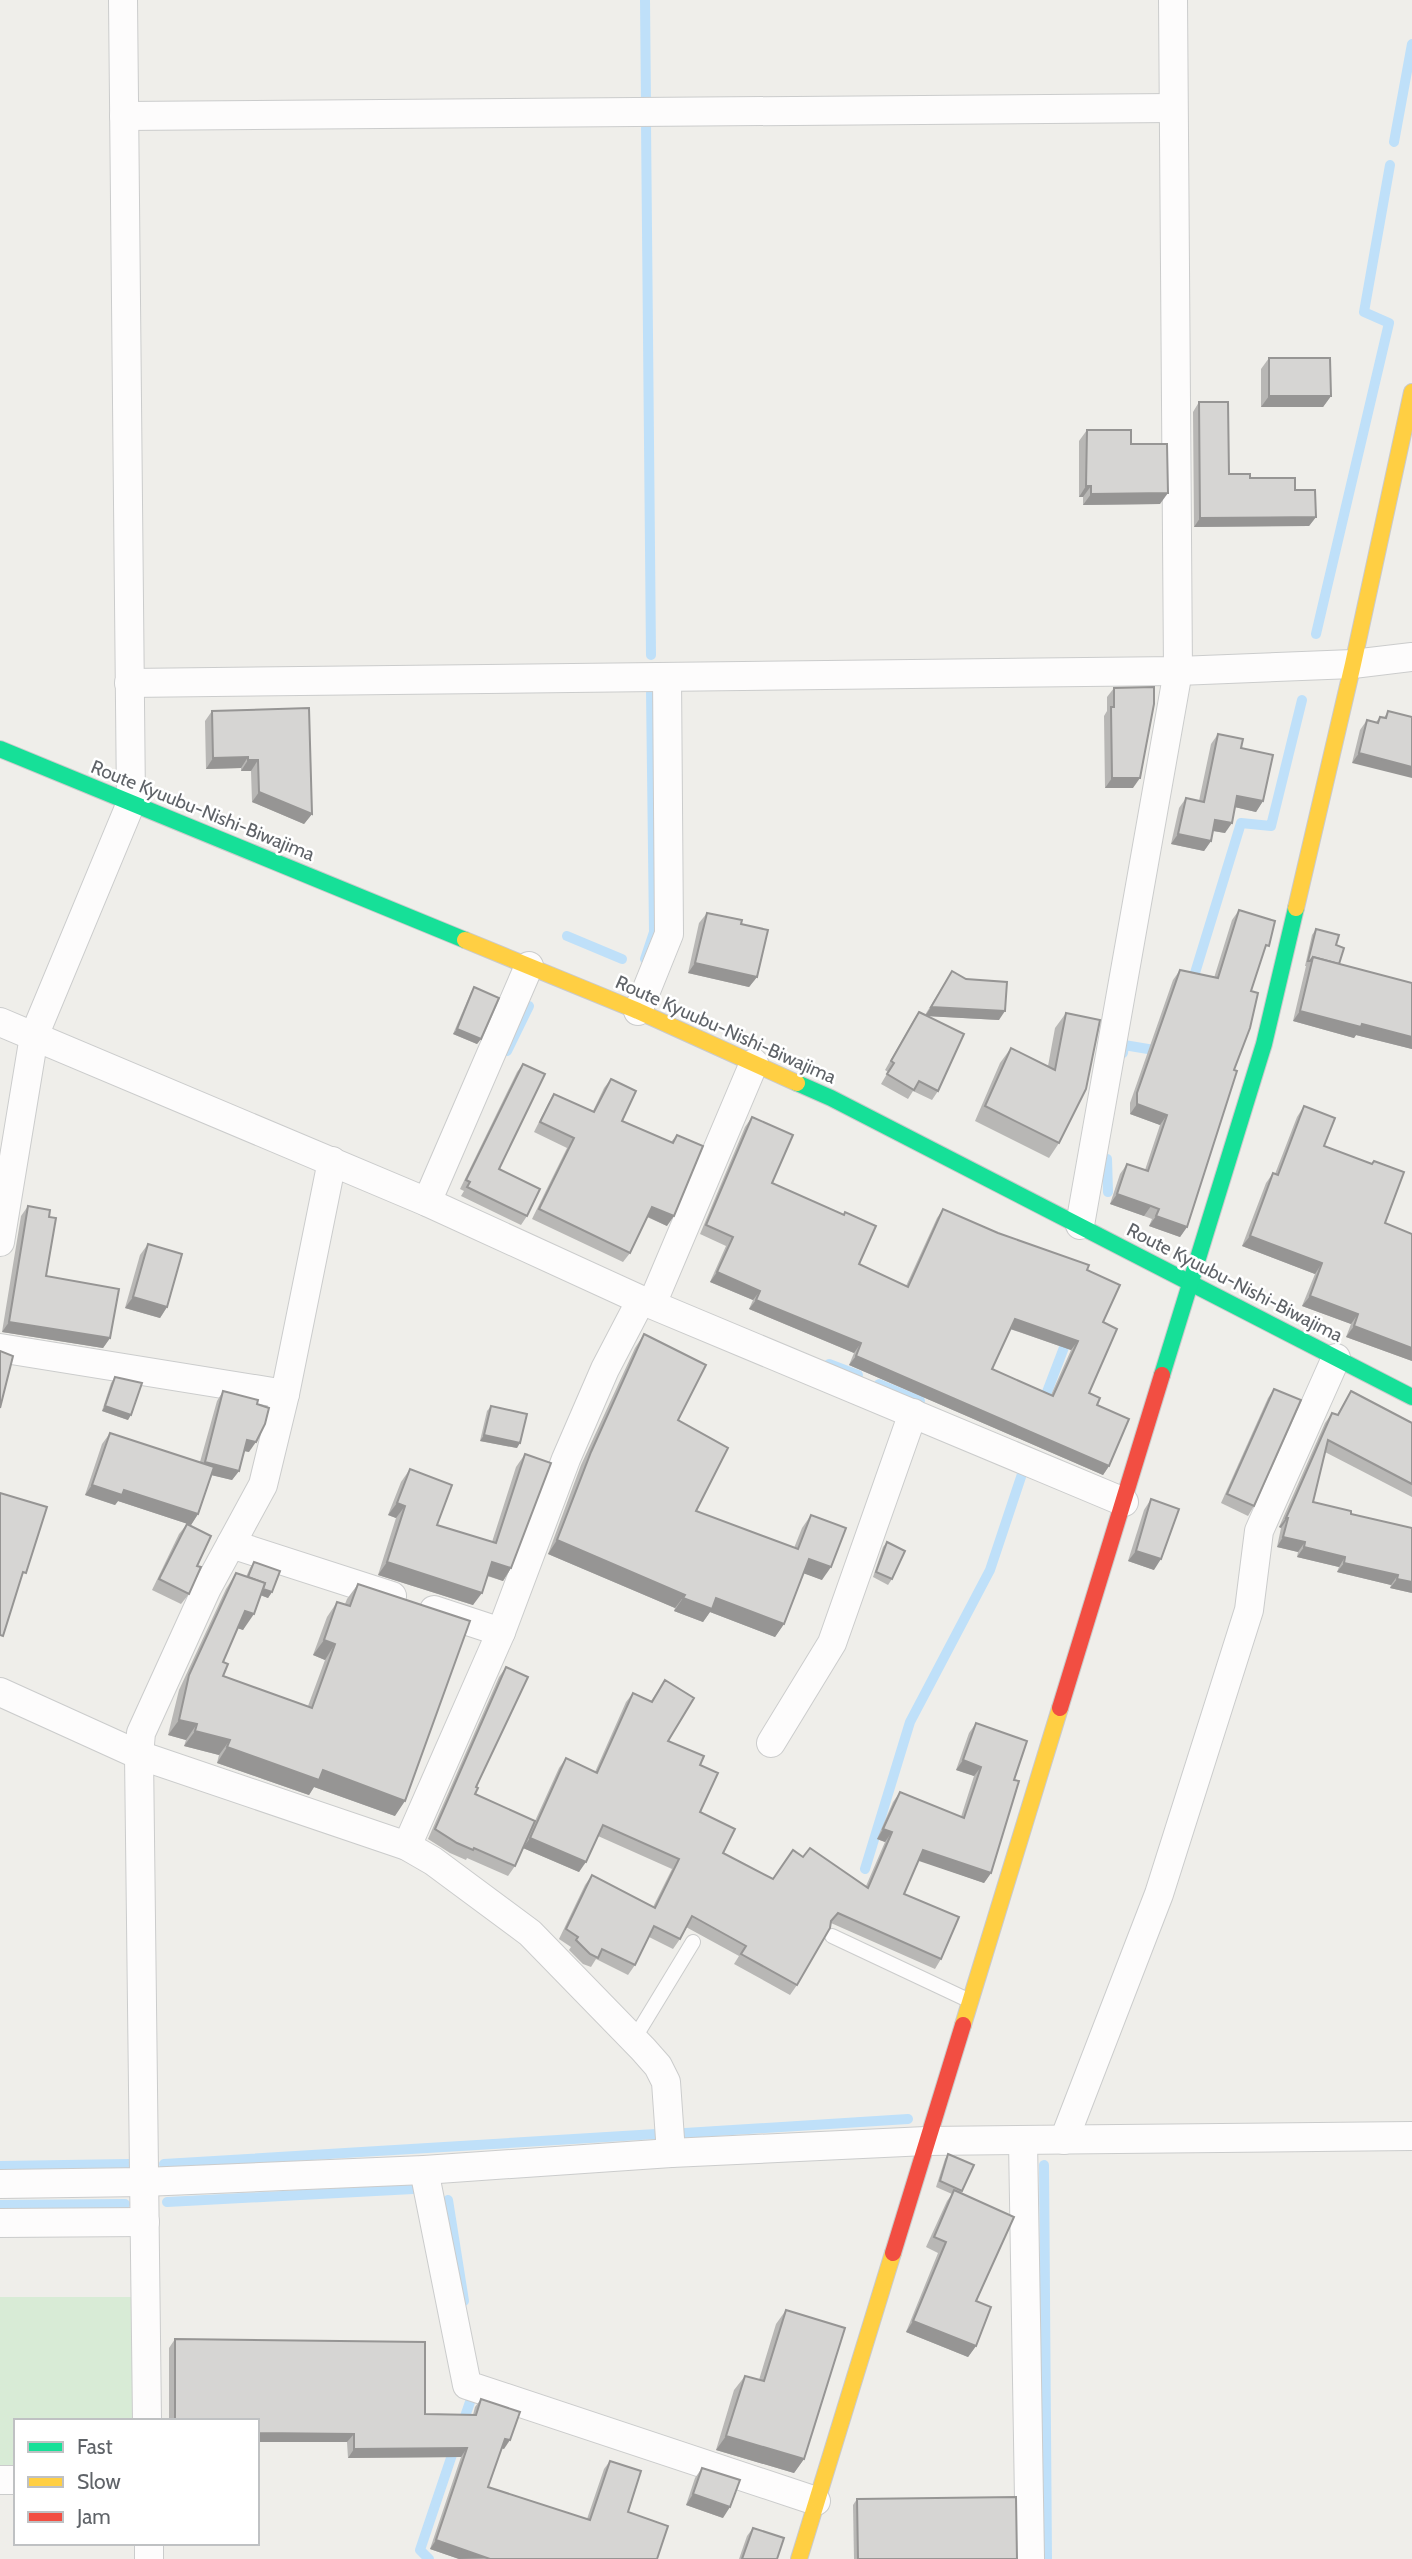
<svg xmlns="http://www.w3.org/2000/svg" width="1412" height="2559" font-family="Cabin,sans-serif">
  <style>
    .green { fill: #d8ebd6 }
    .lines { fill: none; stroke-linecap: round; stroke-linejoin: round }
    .stream { stroke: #bfe0f9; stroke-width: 10 }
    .lane-casing { stroke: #cbcccc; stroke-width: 16 }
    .street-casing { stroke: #cbcccc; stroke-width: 30 }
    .fast-casing { stroke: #cacacb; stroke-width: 18 }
    .slow-casing { stroke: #cacacb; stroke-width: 18 }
    .jam-casing { stroke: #cacacb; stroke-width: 18 }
    .lane { stroke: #fdfcfc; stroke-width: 14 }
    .street { stroke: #fdfcfc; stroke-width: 28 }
    .fast { stroke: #16e098; stroke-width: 16 }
    .slow { stroke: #ffcf43; stroke-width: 16 }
    .jam { stroke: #f24e42; stroke-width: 16 }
    .wall { fill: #b8b7b5; fill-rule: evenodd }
    .shaded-wall { fill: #969594 }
    .building { fill: #d6d5d3; stroke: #969594; stroke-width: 2; fill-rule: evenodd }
    .labels { text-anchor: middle; stroke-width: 5; stroke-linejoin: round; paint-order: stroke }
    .street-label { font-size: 19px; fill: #5f6368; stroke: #fff }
  </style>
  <rect width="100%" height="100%" fill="#efeeea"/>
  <path class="green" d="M0,2297H136L138,2421H16V2471H0Z"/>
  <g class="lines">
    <g class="stream">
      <path d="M645,0L646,103"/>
      <path d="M646,123L651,655"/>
      <path d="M1394,142L1412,44"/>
      <path d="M1316,634L1389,323L1364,312L1390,165"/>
      <path d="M567,936L622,959"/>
      <path d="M645,959L654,932L651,690"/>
      <path d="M1191,986L1241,823L1271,826L1302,700"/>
      <path d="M507,1051L529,1006"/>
      <path d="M1123,1053L1124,1045L1160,1051"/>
      <path d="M1107,1159L1108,1192"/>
      <path d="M829,1364L858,1375"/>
      <path d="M879,1384L920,1401"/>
      <path d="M1042,1405L1068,1337"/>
      <path d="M865,1869L910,1722L990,1570L1022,1474"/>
      <path d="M685,2133L908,2119"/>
      <path d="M164,2164L656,2134"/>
      <path d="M1044,2165L1047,2559"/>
      <path d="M0,2166L129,2164"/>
      <path d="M448,2200L464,2301"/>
      <path d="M167,2202L413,2189"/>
      <path d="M0,2205L125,2204"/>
      <path d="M462,2425L470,2402"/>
      <path d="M429,2559L420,2550L455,2446"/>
    </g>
    <defs>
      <g id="lane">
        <path d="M832,1936L968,2000"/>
        <path d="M634,2039L693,1942"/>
      </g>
      <g id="street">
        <path d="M124,116L1173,108"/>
        <path d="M129,683L1178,671L1353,664L1412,657"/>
        <path d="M638,1011L669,934L667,677"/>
        <path d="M0,1022L427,1202L641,1300L1124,1502"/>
        <path d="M427,1202L529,966"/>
        <path d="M1080,1225L1178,671L1173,0"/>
        <path d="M0,1242L34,1036L131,803L123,0"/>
        <path d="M652,1304L754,1063"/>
        <path d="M0,1348L285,1394"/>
        <path d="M231,1544L392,1596"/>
        <path d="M434,1610L501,1632"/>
        <path d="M0,1692L139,1755L407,1846L433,1861L530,1933L643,2049L658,2066L666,2082L671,2153"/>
        <path d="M771,1743L832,1643L913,1413"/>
        <path d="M407,1846L501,1632L566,1459L605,1369L641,1300"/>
        <path d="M1023,2140L1030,2559"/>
        <path d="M1064,2140L1159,1894L1249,1610L1259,1531L1336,1358"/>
        <path d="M424,2170L467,2385L816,2501"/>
        <path d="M0,2184L144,2182L424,2170L671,2153L926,2141L1412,2136"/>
        <path d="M0,2223L145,2222"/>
        <path d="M147,2421L139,1755L141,1733L207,1588L263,1485L285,1394L332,1161"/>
        <path d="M0,2480H16"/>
        <path d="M149,2543V2559"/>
      </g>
      <g id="fast">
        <path d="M0,749L465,940"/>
        <path d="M797,1083L831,1098L1412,1397"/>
        <path d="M1162,1375L1264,1044L1296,908"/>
      </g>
      <g id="slow">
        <path d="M1296,908L1353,664L1412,392"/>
        <path d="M465,940L638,1011L797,1083"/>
        <path d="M963,2025L1060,1708"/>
        <path d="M799,2559L893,2253"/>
      </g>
      <g id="jam">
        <path d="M1060,1708L1162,1375"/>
        <path d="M893,2253L963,2025"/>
      </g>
    </defs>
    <use href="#lane" class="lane-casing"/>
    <use href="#street" class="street-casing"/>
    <use href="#fast" class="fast-casing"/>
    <use href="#slow" class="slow-casing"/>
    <use href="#jam" class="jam-casing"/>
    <use href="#lane" class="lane"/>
    <use href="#street" class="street"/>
    <use href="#fast" class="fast"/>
    <use href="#slow" class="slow"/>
    <use href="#jam" class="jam"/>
  </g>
  <g class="wall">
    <path d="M1269,358L1331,396L1323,407H1261V369Z"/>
    <path d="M1199,402L1229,474L1295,490L1316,517L1309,526L1194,527L1193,412Z"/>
    <path d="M1087,430L1131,444L1160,504L1083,505V497H1079V441Z"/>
    <path d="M1114,688L1133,788H1105L1104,716L1107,711V697Z"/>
    <path d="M212,711L312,814L304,824L252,802L251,771H241V768L206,769L205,721Z"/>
    <path d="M1388,711L1412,717L1352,763L1360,730L1367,720L1376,722L1380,717L1384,718Z"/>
    <path d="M1218,734L1241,748L1263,801L1256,812L1235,807L1225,833L1213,831L1211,841L1204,851L1171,844L1179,808L1186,798L1199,801L1211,744Z"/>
    <path d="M1239,910L1263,955L1251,991L1234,1070L1187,1227L1180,1237L1149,1226L1152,1219L1144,1216L1110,1204L1120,1174L1127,1164L1145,1170L1160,1125L1130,1114V1103L1173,980L1180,970L1214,978L1232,920Z"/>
    <path d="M707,913L741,924L757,977L749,987L688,973L699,923Z"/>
    <path d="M1316,929L1336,945L1339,964L1412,983V1049L1356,1035L1354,1038L1293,1021L1306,966H1305L1312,935Z"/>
    <path d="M952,971L999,1020L928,1016L938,1091L932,1100L913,1091L908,1099L881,1084L888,1072L885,1070L913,1021L919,1012L925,1015Z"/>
    <path d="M474,987L481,1039L477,1044L453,1034L471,992Z"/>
    <path d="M1066,1013L1059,1143L1049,1158L975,1121L1000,1063L1011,1048L1048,1066L1055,1028Z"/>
    <path d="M523,1064L499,1169L527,1216L521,1225L461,1196L464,1191L460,1189L517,1072Z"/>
    <path d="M611,1079L622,1121L671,1142L677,1135L667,1226L647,1217L630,1253L623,1262L532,1219L567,1148L534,1132L548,1104L554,1094L593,1111L604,1088Z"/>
    <path d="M1304,1106L1324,1146L1371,1164L1374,1161L1385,1223L1412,1234V1361L1346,1337L1351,1324L1302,1306L1315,1274L1242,1246L1266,1183L1273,1173L1275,1174L1297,1117Z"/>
    <path d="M752,1117L772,1183L859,1264L906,1286L937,1218L943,1209L998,1233L1087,1270L1103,1322L1089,1393L1097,1405L1109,1466L1103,1475L849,1365L854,1353L749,1309L753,1300L710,1282L726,1246L700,1234L745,1127ZM1010,1329L1071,1350L1051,1395L992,1369Z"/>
    <path d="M28,1206L46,1276L110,1338L103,1348L2,1332L21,1216Z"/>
    <path d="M148,1244L167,1307L160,1318L125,1308L140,1255Z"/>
    <path d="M644,1334L678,1420L696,1511L794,1548L802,1528L811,1515L822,1580L804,1573L784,1624L775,1637L710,1612L703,1622L674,1611L675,1608L548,1554L581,1465L635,1348Z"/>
    <path d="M115,1377L128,1420L102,1411L111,1383Z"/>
    <path d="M1274,1389L1254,1506L1248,1516L1221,1503L1268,1398Z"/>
    <path d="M223,1391L249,1452L244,1451L239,1471L232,1480L212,1475L198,1514L191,1525L118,1501L115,1505L85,1495L102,1444L110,1433L200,1462L217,1401Z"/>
    <path d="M1351,1391L1412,1437V1497L1325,1452L1313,1502L1351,1514L1412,1593L1390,1588L1391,1585L1337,1572L1339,1567L1297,1557L1298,1552L1277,1547L1281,1528L1279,1527L1325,1423L1332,1413L1337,1415Z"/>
    <path d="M491,1406L517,1448L480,1441L487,1411Z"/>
    <path d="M525,1454L511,1568L503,1581L487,1576L473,1605L378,1575L396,1518L388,1515L401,1482L410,1469L437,1525L492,1542L516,1467Z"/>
    <path d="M1151,1499L1154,1570L1128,1561L1144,1510Z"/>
    <path d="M187,1524L197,1566L189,1594L181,1604L152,1590L179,1534Z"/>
    <path d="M887,1542L892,1579L888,1585L873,1577L883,1547Z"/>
    <path d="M254,1562L272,1592L268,1598L260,1595L243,1630L238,1628L223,1662V1676L308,1706L325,1660L313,1655L327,1617L337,1602L345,1604L347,1599L358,1584L395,1816L314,1787L309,1795L217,1763L219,1755L184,1746L186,1740L168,1735L179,1690L226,1589L236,1573L246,1577L250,1568Z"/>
    <path d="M506,1667L475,1794L535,1821L559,1768L566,1758L595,1772L626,1702L633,1693L651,1701L665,1680L668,1741L700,1765V1812L723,1853L773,1879L803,1857L866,1886L885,1842L877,1839L893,1802L900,1792L961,1817L974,1776L956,1770L969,1733L976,1723L1014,1780L991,1873L984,1883L919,1860L904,1894L941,1959L935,1969L831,1923L797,1985L790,1995L734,1964L739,1956L686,1927L680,1939L673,1949L649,1937L635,1965L628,1975L596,1959L591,1967L583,1964L569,1950L571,1947L559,1939L585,1885L592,1875L653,1907L672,1869L598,1836L579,1872L523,1848L515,1866L508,1876L467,1858L466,1860L450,1853L428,1839L499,1677Z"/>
    <path d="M948,2154L962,2191L961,2193L976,2301V2346L968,2357L906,2332L938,2253L926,2247L947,2201L952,2194L936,2187L945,2159Z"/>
    <path d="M786,2310L804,2459L794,2473L716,2450L734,2390L745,2376L759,2380L776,2324Z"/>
    <path d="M175,2339L425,2414L473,2415L475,2407L481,2399L504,2449L501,2448L488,2487L587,2519L604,2469L610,2461L628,2512L657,2559H459L430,2549L461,2457L348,2458L347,2442L257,2421H169V2348Z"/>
    <path d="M702,2468L723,2518L686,2505L695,2478Z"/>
    <path d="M857,2499L1017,2559H854L853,2505Z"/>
    <path d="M753,2528L777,2559H739L747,2536Z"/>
  </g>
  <g class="shaded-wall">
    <path d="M1269,396H1331L1323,407H1261Z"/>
    <path d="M1086,486H1091L1083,497H1079Z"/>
    <path d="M1168,493L1160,504L1083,505L1091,494Z"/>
    <path d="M1316,517L1309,526L1194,527L1200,518Z"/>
    <path d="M1359,753L1412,767V778L1352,763Z"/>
    <path d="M248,757L241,768L206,769L213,758Z"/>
    <path d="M248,760H258L251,771H241Z"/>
    <path d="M1112,778H1140L1133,788H1105Z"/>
    <path d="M259,792L312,814L304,824L252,802Z"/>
    <path d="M1237,796L1263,801L1256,812L1230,806Z"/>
    <path d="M1215,820L1232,823L1225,833L1208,830Z"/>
    <path d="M1178,834L1211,841L1204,851L1171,844Z"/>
    <path d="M695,963L757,977L749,987L688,973Z"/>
    <path d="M931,1007L1005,1011L999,1020L925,1016Z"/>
    <path d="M1300,1011L1362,1024L1412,1037V1049L1356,1035L1354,1038L1293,1021Z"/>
    <path d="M457,1029L481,1039L477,1044L453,1034Z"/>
    <path d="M1137,1104L1167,1115L1160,1125L1130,1114Z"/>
    <path d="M1117,1194L1151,1206L1144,1216L1110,1204Z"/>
    <path d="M652,1207L674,1216L667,1226L646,1216Z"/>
    <path d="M1156,1216L1187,1227L1180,1237L1149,1226Z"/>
    <path d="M1250,1236L1322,1263L1315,1274L1242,1246Z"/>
    <path d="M717,1272L760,1291L753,1300L710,1282Z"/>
    <path d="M1310,1296L1358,1314L1351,1324L1302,1306Z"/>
    <path d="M133,1297L167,1307L160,1318L125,1308Z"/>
    <path d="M756,1300L861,1343L854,1353L749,1309Z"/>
    <path d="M1015,1319L1078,1341L1071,1350L1008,1328Z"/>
    <path d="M9,1322L110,1338L103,1348L2,1332Z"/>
    <path d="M1354,1326L1412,1348V1361L1346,1337Z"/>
    <path d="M856,1356L1109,1466L1103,1475L849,1365Z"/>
    <path d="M105,1406L131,1415L128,1420L102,1411Z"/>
    <path d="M484,1435L520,1443L517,1448L480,1441Z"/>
    <path d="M247,1440L256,1442L249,1452L240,1450Z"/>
    <path d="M205,1462L239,1471L232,1480L198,1472Z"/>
    <path d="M92,1485L124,1490L198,1514L191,1525L118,1501L115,1505L85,1495Z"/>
    <path d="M397,1503L405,1506L396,1518L388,1515Z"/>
    <path d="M1286,1518H1288L1281,1528L1279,1527Z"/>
    <path d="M1283,1537L1305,1542L1298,1552L1277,1547Z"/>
    <path d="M557,1540L685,1595L675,1608L548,1554Z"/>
    <path d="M1304,1547L1345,1557L1339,1567L1297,1557Z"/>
    <path d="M1136,1551L1161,1559L1154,1570L1128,1561Z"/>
    <path d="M809,1559L831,1567L822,1580L800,1572Z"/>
    <path d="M387,1562L482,1593L473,1605L378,1575Z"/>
    <path d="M492,1562L511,1568L503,1581L483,1574Z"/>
    <path d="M1344,1563L1398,1575L1391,1585L1337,1572Z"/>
    <path d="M1397,1579L1412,1582V1593L1390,1588Z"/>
    <path d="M246,1583L272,1592L268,1598L242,1588Z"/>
    <path d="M683,1598H716L784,1624L775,1637L710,1612L703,1622L674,1611Z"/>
    <path d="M245,1611L254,1614L243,1630L234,1627Z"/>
    <path d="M324,1640L335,1644L325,1660L313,1655Z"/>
    <path d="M179,1720L197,1724L186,1740L168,1735Z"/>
    <path d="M195,1731L230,1740L219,1755L184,1746Z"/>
    <path d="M227,1747L323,1770L405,1801L395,1816L314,1787L309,1795L217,1763Z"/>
    <path d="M963,1760L981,1767L974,1776L956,1770Z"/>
    <path d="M883,1829L892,1832L885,1842L877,1839Z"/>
    <path d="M530,1838L586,1862L579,1872L523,1848Z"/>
    <path d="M923,1850L991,1873L984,1883L916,1860Z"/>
    <path d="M913,2321L976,2346L968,2357L906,2332Z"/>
    <path d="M257,2433L354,2434L347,2442H257Z"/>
    <path d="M726,2436L804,2459L794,2473L716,2450Z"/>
    <path d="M505,2439L510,2440L504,2449L498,2447Z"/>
    <path d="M467,2448L461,2457L348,2458L354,2449Z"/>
    <path d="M693,2494L730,2507L723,2518L686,2505Z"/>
    <path d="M436,2540L490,2558L459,2559L430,2549Z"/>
  </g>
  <g class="building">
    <path d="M1269,358H1330L1331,396H1269Z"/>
    <path d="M1199,402H1228L1229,474H1250V478H1295V490H1315L1316,517L1200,518Z"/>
    <path d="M1087,430H1131V444H1167L1168,493L1091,494V486H1086Z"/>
    <path d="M1154,687V704L1140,778H1112L1111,707H1114V688Z"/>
    <path d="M309,708L312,814L259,792L258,760H248V757L213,758L212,711Z"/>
    <path d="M1388,711L1412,717V767L1359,753L1367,720L1378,723L1380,717L1386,718Z"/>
    <path d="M1218,734L1243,739L1241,748L1273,755L1263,801L1237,796L1232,823L1215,820L1211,841L1178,834L1186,798L1204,802Z"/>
    <path d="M1239,910L1275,921L1269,946L1266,945L1251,991L1258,993L1250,1028L1234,1070L1237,1071L1187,1227L1156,1216L1159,1209L1151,1206L1117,1194L1127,1164L1148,1171L1167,1115L1137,1104V1093L1180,970L1218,978Z"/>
    <path d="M707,913L742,920L741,924L768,930L757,977L695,963Z"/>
    <path d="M1316,929L1339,935L1336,945L1344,948L1339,964L1313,957L1310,961H1308Z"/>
    <path d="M1313,957L1412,983V1037L1362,1024L1361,1027L1300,1011Z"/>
    <path d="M952,971L966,979L1007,982L1005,1011L931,1007Z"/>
    <path d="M474,987L499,998L481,1039L457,1029Z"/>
    <path d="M919,1012L964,1034L938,1091L919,1081L914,1090L887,1074L894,1063L891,1061Z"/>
    <path d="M1066,1013L1100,1020L1086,1089L1059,1143L985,1106L1011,1048L1055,1070Z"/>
    <path d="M523,1064L545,1074L499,1169L540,1189L527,1216L467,1187L470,1182L466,1180Z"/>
    <path d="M611,1079L636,1091L622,1121L673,1143L677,1135L703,1146L674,1216L652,1207L630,1253L539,1209L574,1138L540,1122L554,1094L594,1112Z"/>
    <path d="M1304,1106L1335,1118L1324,1146L1372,1164L1374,1161L1404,1172L1385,1223L1412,1234V1348L1354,1326L1358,1314L1310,1296L1322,1263L1250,1236L1273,1173L1278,1175Z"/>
    <path d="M752,1117L793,1135L772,1183L844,1215L845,1212L876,1226L859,1264L908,1287L943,1209L998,1233L1089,1265L1087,1270L1120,1285L1103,1322L1117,1329L1089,1393L1100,1398L1097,1405L1129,1419L1109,1466L856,1356L861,1343L756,1300L760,1291L717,1272L733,1237L706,1225ZM1015,1319L1078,1341L1053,1396L992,1369Z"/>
    <path d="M28,1206L50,1210L49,1217L56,1218L46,1276L119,1289L110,1338L9,1322Z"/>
    <path d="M148,1244L182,1254L167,1307L133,1297Z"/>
    <path d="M644,1334L706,1365L678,1420L728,1448L696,1511L798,1549L811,1515L846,1528L831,1567L809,1559L784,1624L716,1598L712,1609L683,1598L685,1595L557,1540L591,1452Z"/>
    <path d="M0,1351L13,1356L0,1408Z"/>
    <path d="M115,1377L142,1383L131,1415L105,1406Z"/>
    <path d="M1274,1389L1301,1400L1254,1506L1227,1494Z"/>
    <path d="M223,1391L258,1400L257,1404L269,1408L265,1424L256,1442L247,1440L239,1471L205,1462Z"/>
    <path d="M1351,1391L1412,1423V1484L1328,1440L1313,1502L1351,1511V1514L1412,1528V1582L1397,1579L1398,1575L1344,1563L1345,1557L1304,1547L1305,1542L1283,1537L1288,1518H1286L1332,1413L1338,1415Z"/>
    <path d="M491,1406L527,1414L520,1443L484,1435Z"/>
    <path d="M110,1433L214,1467L198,1514L124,1490L122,1495L92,1485Z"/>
    <path d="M525,1454L551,1463L511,1568L492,1562L482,1593L387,1562L405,1506L397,1503L410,1469L452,1485L437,1525L496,1543Z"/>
    <path d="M0,1493L47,1507L26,1573L23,1572L3,1636L0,1635Z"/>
    <path d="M1151,1499L1179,1509L1161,1559L1136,1551Z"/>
    <path d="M187,1524L211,1536L197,1566L201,1567L189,1594L159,1579Z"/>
    <path d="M887,1542L905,1551L892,1579L876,1572Z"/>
    <path d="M254,1562L280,1571L272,1592L263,1589L265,1583L248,1577Z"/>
    <path d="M236,1573L265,1583L254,1614L245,1611L223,1662L228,1664L223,1676L312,1708L335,1644L324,1640L337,1602L350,1606L358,1584L470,1621L405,1801L323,1770L319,1780L227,1747L230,1740L195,1731L197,1724L179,1720L189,1675Z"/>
    <path d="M506,1667L528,1677L476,1787L478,1788L475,1794L535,1821L515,1866L474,1848L473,1850L457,1843L435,1829Z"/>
    <path d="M665,1680L694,1698L668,1741L704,1756L700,1765L718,1773L700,1812L735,1829L723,1853L773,1879L793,1850L803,1857L810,1848L868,1888L892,1832L883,1829L900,1792L964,1818L981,1767L963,1760L976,1723L1027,1741L1014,1780L1019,1781L991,1873L923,1850L904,1894L959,1917L941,1959L838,1913L831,1921L830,1928L797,1985L741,1954L746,1946L692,1916L680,1939L654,1926L635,1965L602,1949L598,1958L590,1954L576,1940L578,1937L566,1929L592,1875L655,1908L679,1859L603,1825L586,1862L530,1838L566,1758L597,1773L633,1693L652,1702Z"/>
    <path d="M948,2154L974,2165L962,2191L940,2181Z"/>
    <path d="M954,2190L1014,2217L976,2301L991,2307L976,2346L913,2321L946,2242L934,2237Z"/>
    <path d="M786,2310L845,2328L804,2459L726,2436L745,2376L764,2381Z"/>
    <path d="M175,2339L425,2342V2414L476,2415L481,2399L520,2412L510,2440L505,2439L488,2487L590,2520L610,2461L641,2471L628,2512L668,2526L657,2559H490L436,2540L467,2448L354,2449V2434L257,2433V2421H175Z"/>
    <path d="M702,2468L740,2480L730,2507L693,2494Z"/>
    <path d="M1016,2497L1017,2559H858L857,2499Z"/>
    <path d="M753,2528L784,2538L777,2559H742Z"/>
  </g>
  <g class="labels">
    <g class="street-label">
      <text transform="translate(203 810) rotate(22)" y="7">Route Kyuubu-Nishi-Biwajima</text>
      <text transform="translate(726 1029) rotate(24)" y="7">Route Kyuubu-Nishi-Biwajima</text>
      <text transform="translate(1235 1282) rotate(27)" y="7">Route Kyuubu-Nishi-Biwajima</text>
    </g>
  </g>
  <rect x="14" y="2419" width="245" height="126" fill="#ffffff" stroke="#bfc1c3" stroke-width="2"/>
  <rect x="28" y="2442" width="35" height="10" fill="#16e098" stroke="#bfc1c3" stroke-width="2"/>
  <text x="77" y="2454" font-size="21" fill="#5f6368">Fast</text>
  <rect x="28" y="2477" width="35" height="10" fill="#ffcf43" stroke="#bfc1c3" stroke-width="2"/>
  <text x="77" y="2489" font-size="21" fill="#5f6368">Slow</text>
  <rect x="28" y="2512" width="35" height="10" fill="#f24e42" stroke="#bfc1c3" stroke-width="2"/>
  <text x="77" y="2524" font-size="21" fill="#5f6368">Jam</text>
</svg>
